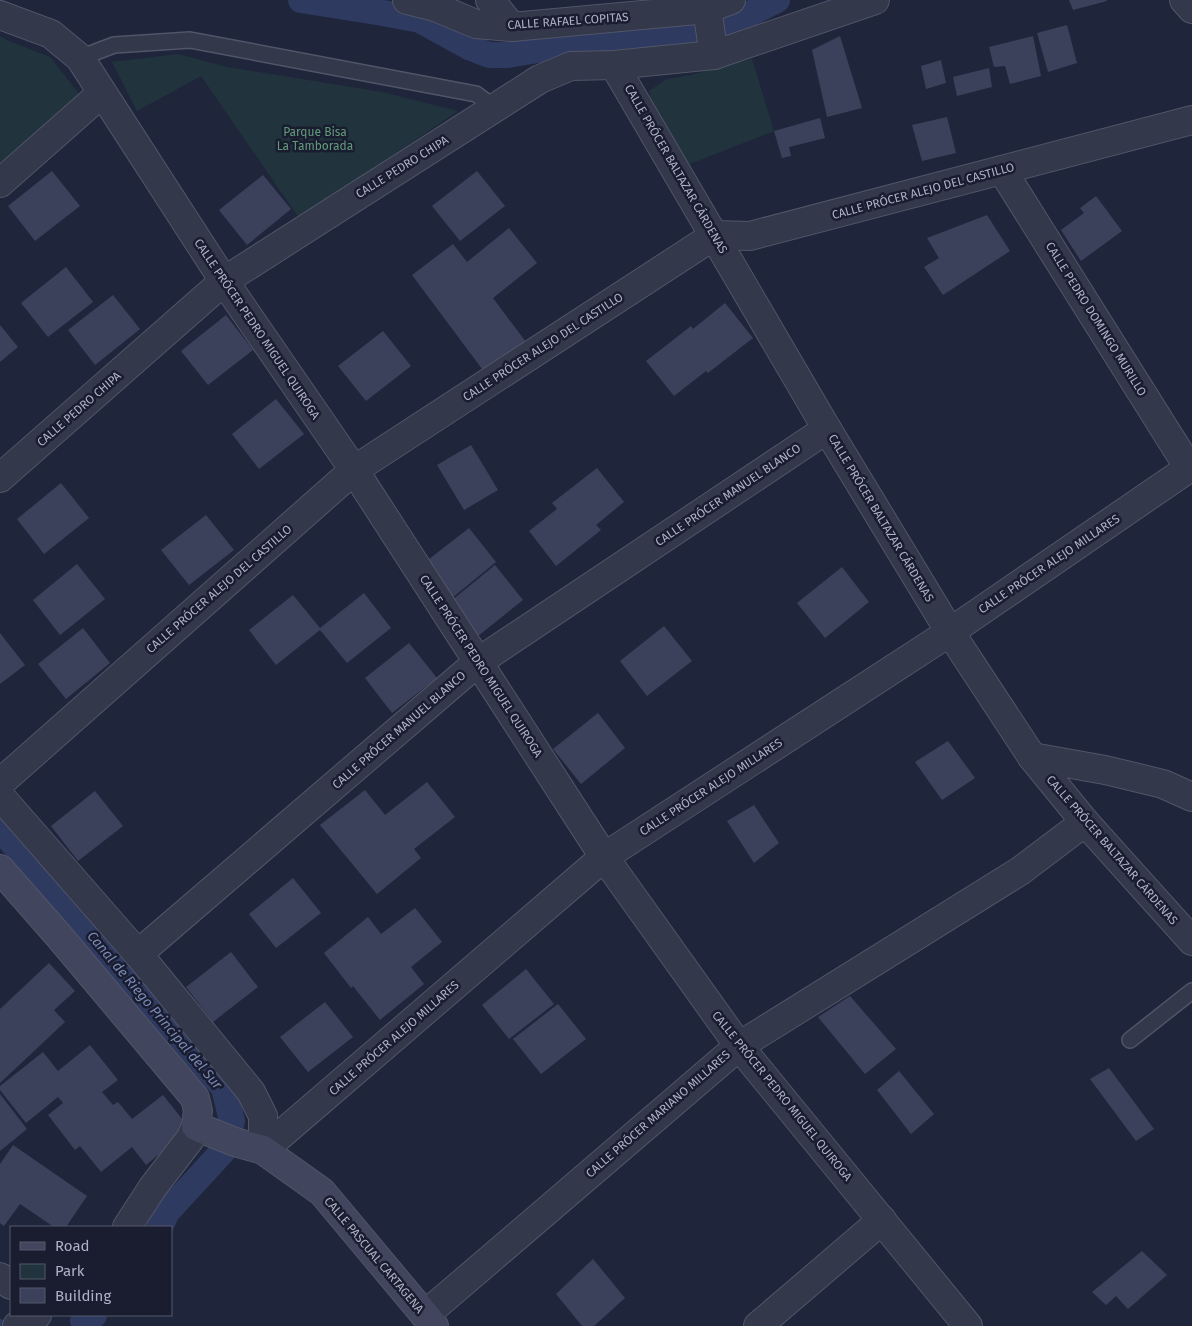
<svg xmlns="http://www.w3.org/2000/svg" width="1192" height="1326" font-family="'Fira Sans',sans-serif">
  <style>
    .green { fill: #21333c }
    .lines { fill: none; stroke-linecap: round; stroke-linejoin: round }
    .stream { stroke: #2f3a61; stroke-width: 8 }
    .canal { stroke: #2f3a61; stroke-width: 26 }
    .building { fill: #3b415b }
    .lane-casing { stroke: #515568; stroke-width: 18 }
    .street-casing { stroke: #515568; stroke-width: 30 }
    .secondary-casing { stroke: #515568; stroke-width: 30 }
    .lane { stroke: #33384b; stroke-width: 15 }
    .street { stroke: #33384b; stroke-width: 28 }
    .secondary { stroke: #41465e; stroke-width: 28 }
    .labels { text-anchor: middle; stroke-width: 5; stroke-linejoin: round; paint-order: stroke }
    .street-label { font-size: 12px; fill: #aeb2c7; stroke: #191d2f }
    .park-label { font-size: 12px; fill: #639a7b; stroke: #191d2f }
    .water-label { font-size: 14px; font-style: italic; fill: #7a89b6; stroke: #191d2f }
  </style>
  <rect width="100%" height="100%" fill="#1f263b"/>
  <g class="green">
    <path d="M0,36L9,41L50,57L80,95L0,167Z"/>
    <path d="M178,54L227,67L382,92L458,111L299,218L201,76L137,111L112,62Z"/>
    <path d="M752,59L774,131L687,165L652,104L649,91L667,79L691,75Z"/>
  </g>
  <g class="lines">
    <path class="stream" d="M0,1323L3,1326"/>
    <g class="canal">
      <path d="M301,0L383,13L420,20L471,48L489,55H508L614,37L660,33L697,36L728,25L777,0"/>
      <path d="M0,828L97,944L224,1088L232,1121L224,1150L167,1212L160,1227"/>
      <path d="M83,1321L94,1315"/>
    </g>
  </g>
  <g class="building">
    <path d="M1069,0H1106L1107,1L1073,10Z"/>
    <path d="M1067,25L1077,63L1048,72L1037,33Z"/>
    <path d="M840,36L862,108L827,117L812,50Z"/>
    <path d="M1033,36L1041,76L1010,84L1005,66L994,67L989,47Z"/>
    <path d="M941,60L946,83L926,89L921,66Z"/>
    <path d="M989,68L992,87L957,96L953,77Z"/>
    <path d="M947,117L956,153L922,161L912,125Z"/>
    <path d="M820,118L825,138L789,147L791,156L782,158L774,131Z"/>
    <path d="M52,171L80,206L35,241L8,206Z"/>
    <path d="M477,171L505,206L460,241L432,206Z"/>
    <path d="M263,175L291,209L247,245L219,210Z"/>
    <path d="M1096,196L1122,231L1081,261L1061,230L1084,213L1080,208Z"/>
    <path d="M987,215L1010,251L943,295L924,267L939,258L927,238Z"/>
    <path d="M509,228L537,263L493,298L526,342L485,373L412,275L453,244L467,262Z"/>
    <path d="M66,267L93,302L48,337L21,303Z"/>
    <path d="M113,295L140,329L95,365L68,330Z"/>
    <path d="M725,303L753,338L708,373L706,371L674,396L646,361L691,326L693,329Z"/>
    <path d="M226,315L253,350L208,385L181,351Z"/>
    <path d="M0,325L18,347L0,362Z"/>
    <path d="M383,331L411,366L366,401L338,366Z"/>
    <path d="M276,399L304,434L259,469L232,434Z"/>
    <path d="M471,445L498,490L464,510L437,465Z"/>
    <path d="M597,468L624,502L596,525L601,530L556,566L529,531L557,509L552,503Z"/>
    <path d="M61,483L89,518L44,554L17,519Z"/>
    <path d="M206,515L234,550L189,585L161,550Z"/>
    <path d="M469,528L496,562L452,598L424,563Z"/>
    <path d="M77,564L105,599L60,635L33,600Z"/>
    <path d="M495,565L523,600L478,636L451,601Z"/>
    <path d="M842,567L869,602L825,638L797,603Z"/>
    <path d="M364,593L391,628L347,663L320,630L276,665L249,630L293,595L320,628Z"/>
    <path d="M664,626L692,661L647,696L620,661Z"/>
    <path d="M83,628L110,663L66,699L38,664Z"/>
    <path d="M0,633L25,665L0,684Z"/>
    <path d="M409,643L437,678L392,713L365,678Z"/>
    <path d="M598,713L625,748L581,784L553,749Z"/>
    <path d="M948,741L975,778L942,800L915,762Z"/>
    <path d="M427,782L455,817L414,849L421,858L377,894L320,825L365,790L385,815Z"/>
    <path d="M95,791L123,826L78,861L51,826Z"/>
    <path d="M754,805L779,843L754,863L727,821Z"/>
    <path d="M293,878L321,913L276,948L249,914Z"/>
    <path d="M415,908L442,942L411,967L424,984L380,1020L353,986L351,988L324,953L368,917L381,934Z"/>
    <path d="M231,952L258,987L213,1022L186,987Z"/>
    <path d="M49,963L75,991L54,1010L65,1022L0,1083V1009Z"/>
    <path d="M526,969L554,1004L509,1039L482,1005Z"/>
    <path d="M850,996L896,1049L865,1074L818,1017Z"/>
    <path d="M325,1002L353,1037L308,1072L280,1037Z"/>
    <path d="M558,1004L586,1039L541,1074L513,1039Z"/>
    <path d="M90,1045L118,1080L102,1092L113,1105L118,1102L132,1119L163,1095L190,1129L146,1165L132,1147L101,1172L80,1146L75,1150L48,1115L63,1103L58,1097L26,1123L0,1090V1086L43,1052L58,1071Z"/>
    <path d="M1109,1068L1154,1129L1136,1141L1090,1079Z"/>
    <path d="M899,1071L934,1114L911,1134L877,1090Z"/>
    <path d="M0,1094L27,1129L0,1151Z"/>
    <path d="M13,1145L87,1196L66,1227H54L20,1204L4,1226L0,1223V1164Z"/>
    <path d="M1142,1251L1167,1275L1128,1309L1116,1296L1106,1305L1092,1292Z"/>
    <path d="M593,1259L625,1298L594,1326H582L556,1294Z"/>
  </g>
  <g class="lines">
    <defs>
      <g id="lane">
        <path d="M80,58L114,45L190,40L476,94L495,108"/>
        <path d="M1130,1040L1192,991"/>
      </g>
      <g id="street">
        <path d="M407,0L435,7L476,24L512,27L707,9L731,0"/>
        <path d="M490,0L512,27"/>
        <path d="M1184,0L1192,9"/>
        <path d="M707,9L714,55"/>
        <path d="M0,15L51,34L80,58L224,281L354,470L604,857L739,1046L968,1326"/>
        <path d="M614,65L827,429L950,632L1032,757L1085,822L1192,941"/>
        <path d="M1002,170L1189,468"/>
        <path d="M0,183L102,93"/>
        <path d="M0,478L224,281L540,79L571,66L614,65L714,55L875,0"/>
        <path d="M1032,757L1105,770L1163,784L1192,797"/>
        <path d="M0,783L354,470L715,235L750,236L1192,120"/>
        <path d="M0,796L138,954L251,1092L263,1116V1150"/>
        <path d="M138,954L478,662L827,429"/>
        <path d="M263,1150L604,857L950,632L1192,466"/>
        <path d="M127,1227L153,1187L190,1139L196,1126L200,1128"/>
        <path d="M0,1277L11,1285"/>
        <path d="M425,1315L739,1046L1020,871L1085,822"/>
        <path d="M17,1326L37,1315"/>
        <path d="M758,1326L882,1220"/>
      </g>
      <g id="secondary">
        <path d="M0,869L58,935L195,1098L198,1111L196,1126"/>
        <path d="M200,1128L235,1142L263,1150L322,1192L434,1326"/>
      </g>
    </defs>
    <use href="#lane" class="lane-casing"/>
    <use href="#street" class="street-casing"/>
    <use href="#secondary" class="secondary-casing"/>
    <use href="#lane" class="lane"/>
    <use href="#street" class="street"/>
    <use href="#secondary" class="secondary"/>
  </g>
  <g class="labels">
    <g class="street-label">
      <text transform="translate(568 21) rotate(-4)" y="4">CALLE RAFAEL COPITAS</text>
      <text transform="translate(402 167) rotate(-32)" y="4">CALLE PEDRO CHIPA</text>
      <text transform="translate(676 169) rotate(60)" y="4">CALLE PRÓCER BALTAZAR CÁRDENAS</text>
      <text transform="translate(923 191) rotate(-15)" y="4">CALLE PRÓCER ALEJO DEL CASTILLO</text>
      <text transform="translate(1096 319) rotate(58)" y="4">CALLE PEDRO DOMINGO MURILLO</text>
      <text transform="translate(257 329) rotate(56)" y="4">CALLE PRÓCER PEDRO MIGUEL QUIROGA</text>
      <text transform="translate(543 347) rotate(-33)" y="4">CALLE PRÓCER ALEJO DEL CASTILLO</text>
      <text transform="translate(79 409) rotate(-41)" y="4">CALLE PEDRO CHIPA</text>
      <text transform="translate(728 495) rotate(-34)" y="4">CALLE PRÓCER MANUEL BLANCO</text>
      <text transform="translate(881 518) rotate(59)" y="4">CALLE PRÓCER BALTAZAR CÁRDENAS</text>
      <text transform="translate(1049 564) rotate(-34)" y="4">CALLE PRÓCER ALEJO MILLARES</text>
      <text transform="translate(219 589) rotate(-41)" y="4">CALLE PRÓCER ALEJO DEL CASTILLO</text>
      <text transform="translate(481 666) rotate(57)" y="4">CALLE PRÓCER PEDRO MIGUEL QUIROGA</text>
      <text transform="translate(399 730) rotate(-41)" y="4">CALLE PRÓCER MANUEL BLANCO</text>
      <text transform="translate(711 787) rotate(-33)" y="4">CALLE PRÓCER ALEJO MILLARES</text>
      <text transform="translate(1112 850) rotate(49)" y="4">CALLE PRÓCER BALTAZAR CÁRDENAS</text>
      <text transform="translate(394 1038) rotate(-41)" y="4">CALLE PRÓCER ALEJO MILLARES</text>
      <text transform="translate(782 1096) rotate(51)" y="4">CALLE PRÓCER PEDRO MIGUEL QUIROGA</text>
      <text transform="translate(658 1114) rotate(-41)" y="4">CALLE PRÓCER MARIANO MILLARES</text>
      <text transform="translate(374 1255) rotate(50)" y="4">CALLE PASCUAL CARTAGENA</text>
    </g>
    <g class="park-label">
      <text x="315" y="136">Parque Bisa<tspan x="315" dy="14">La Tamborada</tspan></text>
    </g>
    <g class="water-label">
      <text transform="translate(155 1010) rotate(50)" y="5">Canal de Riego Principal del Sur</text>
    </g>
  </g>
  <rect x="10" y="1226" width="162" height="90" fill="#191d2f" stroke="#55596c"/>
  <rect x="20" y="1242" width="25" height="8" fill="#41465e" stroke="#55596c"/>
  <text x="55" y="1251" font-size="15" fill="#aeb2c7">Road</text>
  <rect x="20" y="1264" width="25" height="15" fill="#21333c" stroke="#55596c"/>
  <text x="55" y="1276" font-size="15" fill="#aeb2c7">Park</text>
  <rect x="20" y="1288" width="25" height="15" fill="#3b415b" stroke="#55596c"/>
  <text x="55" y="1301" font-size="15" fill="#aeb2c7">Building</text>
</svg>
